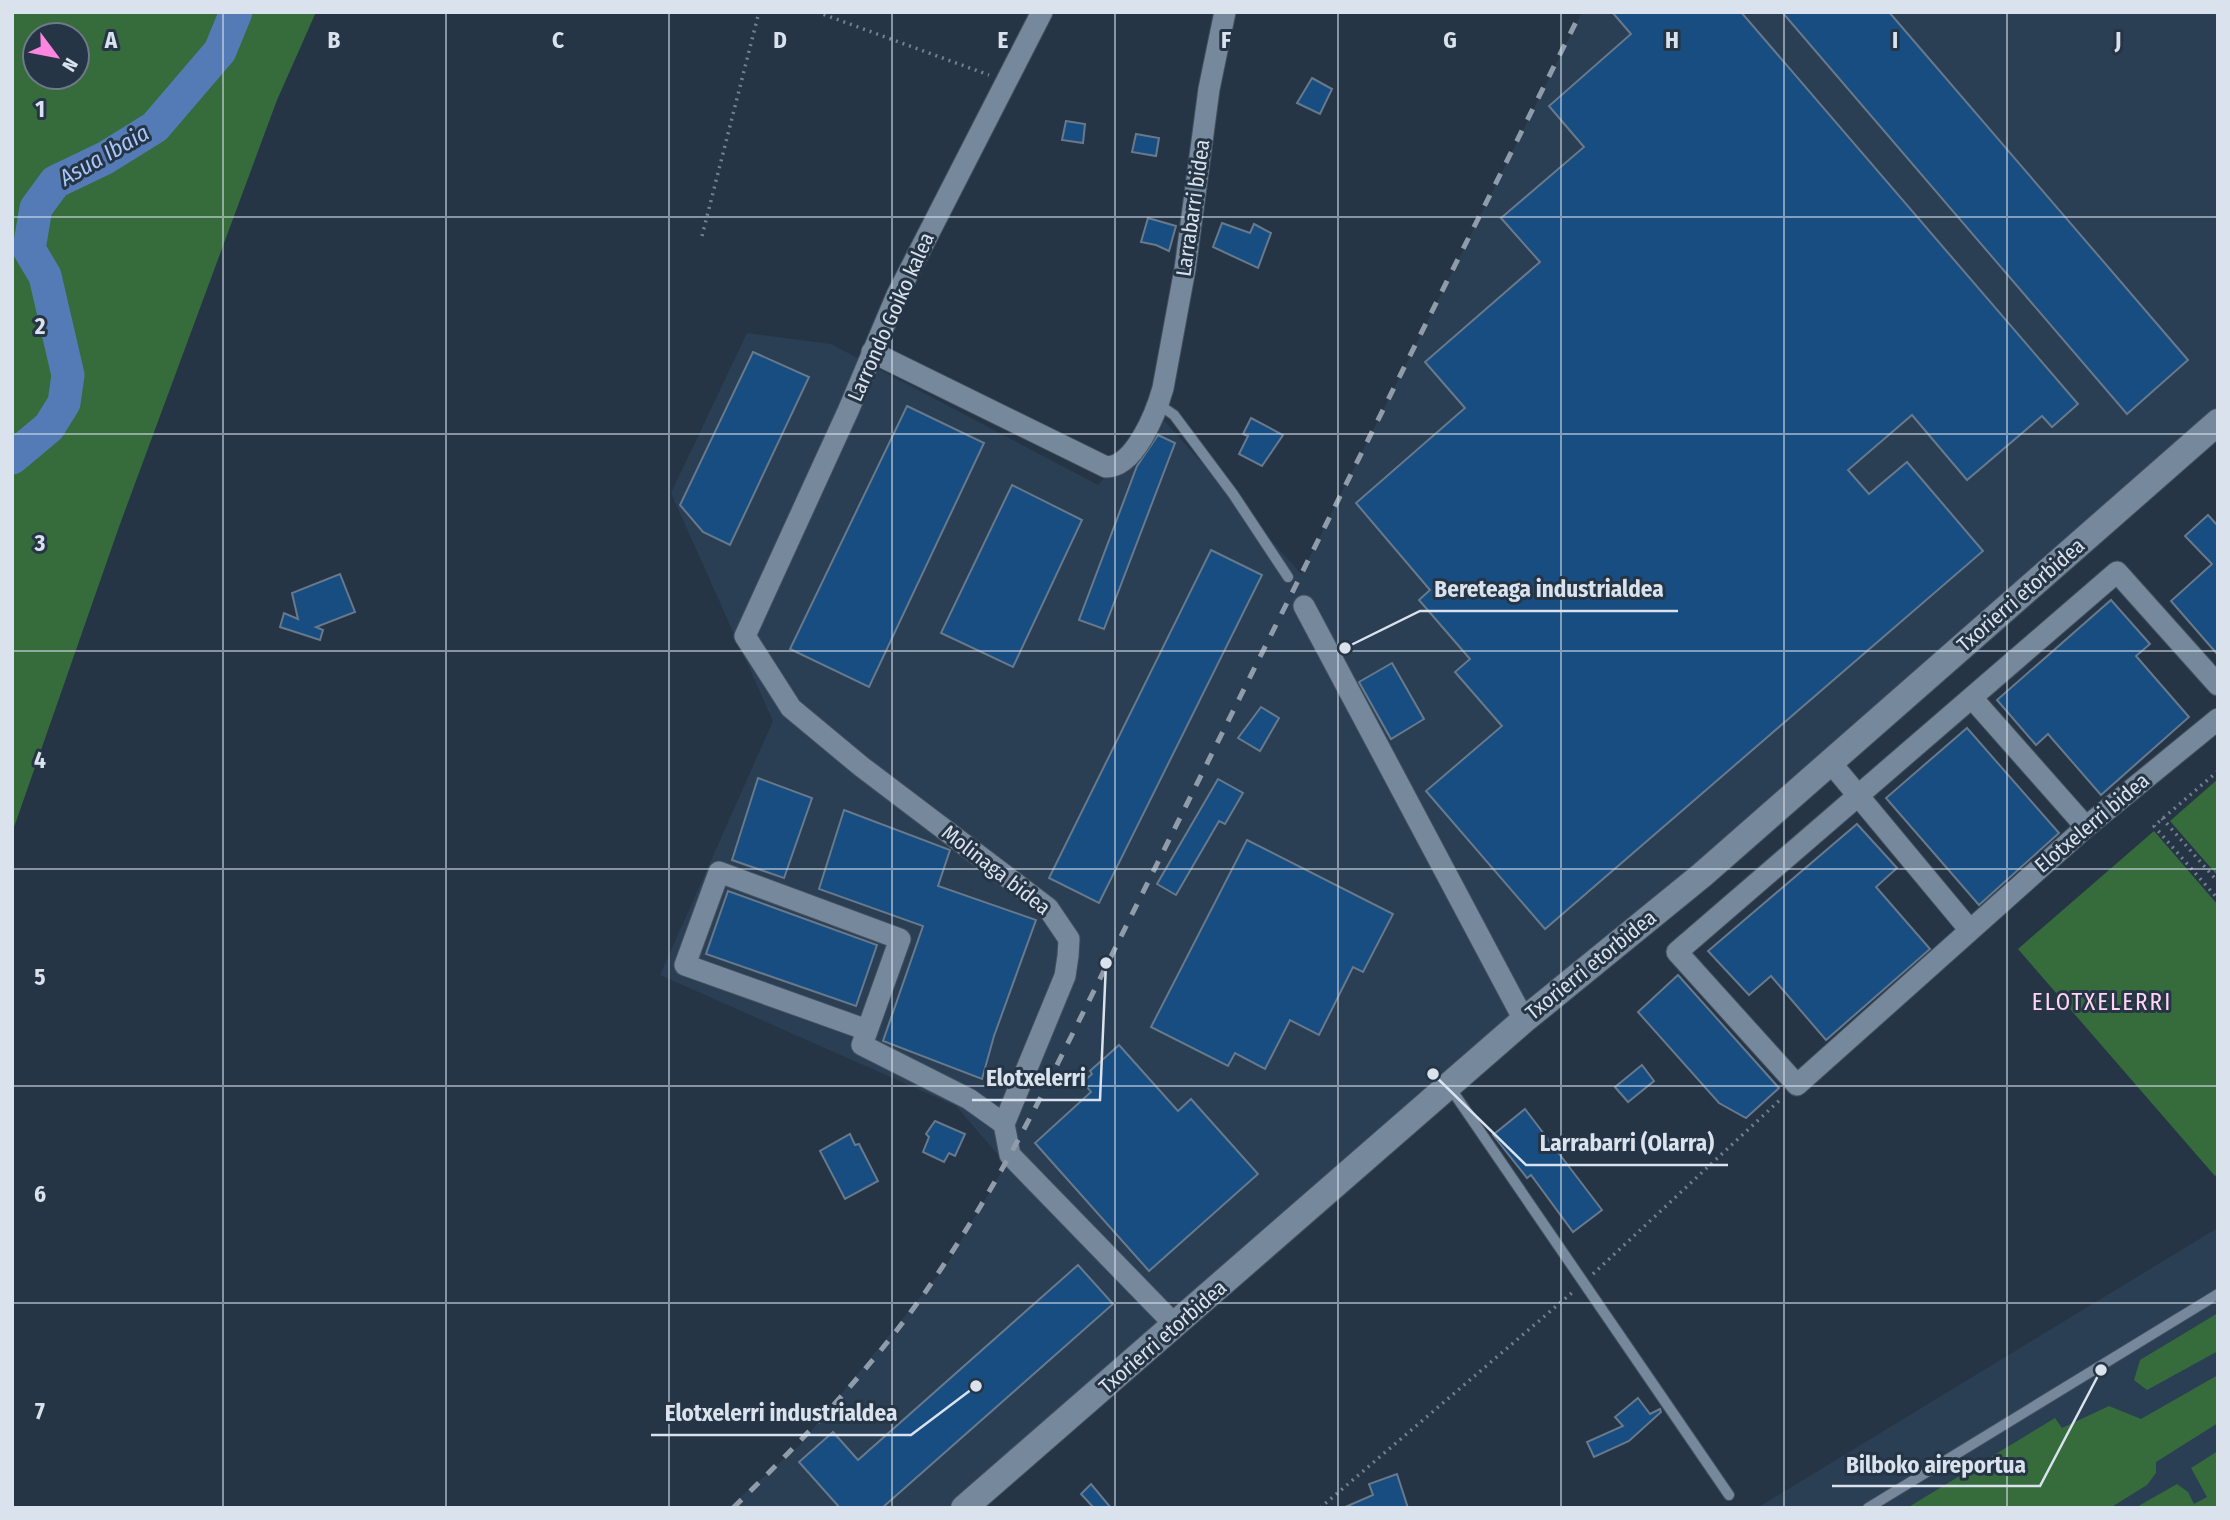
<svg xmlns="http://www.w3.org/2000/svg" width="2230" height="1520" font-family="'Fira Sans Condensed',sans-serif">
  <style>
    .built { fill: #2a3e54 }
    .green { fill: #366c3c; fill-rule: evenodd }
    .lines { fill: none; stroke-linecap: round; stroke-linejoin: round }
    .river { stroke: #557bb7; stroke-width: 33 }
    .building { fill: #174d81; stroke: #68798c; stroke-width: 2 }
    .service-casing { stroke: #43505e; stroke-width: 12 }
    .minor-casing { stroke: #43505e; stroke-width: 23 }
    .tertiary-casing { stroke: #43505e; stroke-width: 28 }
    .path { stroke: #73808e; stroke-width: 3.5; stroke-dasharray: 2 5; stroke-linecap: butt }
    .service { stroke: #76889b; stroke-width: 10 }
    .minor { stroke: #76889b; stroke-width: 21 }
    .tertiary { stroke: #76889b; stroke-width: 26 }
    .rail { stroke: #919caa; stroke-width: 5; stroke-dasharray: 12 12; stroke-linecap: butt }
    .grid { fill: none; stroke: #d9e2ed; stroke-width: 2; stroke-opacity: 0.55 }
    .labels { text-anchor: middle; stroke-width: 6; stroke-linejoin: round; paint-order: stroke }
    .street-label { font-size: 21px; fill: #d9e2ed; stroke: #263546 }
    .water-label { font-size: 23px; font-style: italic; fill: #a8c8fb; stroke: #263546 }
    .neighbourhood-label { font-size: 23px; letter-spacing: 2px; fill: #ffd5f2; stroke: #263546 }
    .grid-label { font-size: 23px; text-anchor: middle; font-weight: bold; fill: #d9e2ed; stroke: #263546; stroke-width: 6; stroke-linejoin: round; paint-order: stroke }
    .leader { fill: none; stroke: #d9e2ed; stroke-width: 2.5 }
    .callout-dot { fill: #d9e2ed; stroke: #263546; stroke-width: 2.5 }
    .callout-label { font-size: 23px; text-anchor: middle; font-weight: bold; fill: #d9e2ed; stroke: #263546; stroke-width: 6; stroke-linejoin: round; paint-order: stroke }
  </style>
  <rect width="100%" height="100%" fill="#263546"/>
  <g class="built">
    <path d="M1582,12H2218V412L959,1508H728L799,1446L947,1264L1006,1164L956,1106L660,975L773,721L671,493L747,333L831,344L1098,485L1161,417L1301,574Z"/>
    <path d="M2218,1228V1508H1757L2211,1232Z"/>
  </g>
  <g class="green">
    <path d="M12,12H316L277,100L120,524L12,833ZM35,35H77V77H35Z"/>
    <path d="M2218,779V876L2170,821Z"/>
    <path d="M2154,831L2218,905V1173L2215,1176L2018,949Z"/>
    <path d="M2218,1313V1351L2147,1390L2134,1380L2140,1360Z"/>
    <path d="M2218,1375V1423L2156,1462V1473L2147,1485L2110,1508H1907L2055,1418L2062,1428L2109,1406L2141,1419Z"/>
    <path d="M2218,1451V1508H2135L2177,1484L2188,1492L2194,1504L2207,1497L2191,1468Z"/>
  </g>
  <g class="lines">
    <path class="river" d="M12,458L49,427L64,403L68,375L45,276L29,249L36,208L55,182L105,158L155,127L220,51L236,12"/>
  </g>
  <g class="building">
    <path d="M1612,12H1741L2078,404L2052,427L2042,416L1967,480L1912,415L1848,470L1869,494L1907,462L1983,551L1545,929L1426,791L1502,726L1455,672L1470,659L1419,600L1430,590L1356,503L1465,408L1425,362L1540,262L1501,218L1584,147L1549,106L1631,34Z"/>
    <path d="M1782,12H1889L2188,360L2127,414Z"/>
    <path d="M1312,78L1332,89L1320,114L1297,103Z"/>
    <path d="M1066,121L1085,124L1083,143L1062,140Z"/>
    <path d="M1136,134L1159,138L1156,156L1132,152Z"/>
    <path d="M1148,218L1176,226L1169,251L1156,245L1141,242Z"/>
    <path d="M1222,223L1250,233L1254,224L1271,233L1258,268L1213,247Z"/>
    <path d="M753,352L809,377L730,545L703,532L680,505Z"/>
    <path d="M907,406L984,443L869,687L790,649Z"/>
    <path d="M1251,418L1283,435L1262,466L1239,454L1248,436L1243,434Z"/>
    <path d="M1158,435L1175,443L1104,629L1079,620L1137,466Z"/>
    <path d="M1012,485L1082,520L1013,667L941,633Z"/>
    <path d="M2208,515L2218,526V655L2171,601L2212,564L2185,536Z"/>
    <path d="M1211,550L1262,575L1099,903L1049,878Z"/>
    <path d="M340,574L355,612L316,627L323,630L320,640L280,627L284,613L298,619L292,593Z"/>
    <path d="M2111,600L2150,644L2136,656L2189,717L2101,795L2048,734L2036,745L1997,700Z"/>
    <path d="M1392,663L1424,719L1391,739L1359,682Z"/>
    <path d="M1261,707L1279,718L1260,751L1238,738Z"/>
    <path d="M1967,728L2059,833L1979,905L1886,798Z"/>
    <path d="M758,778L812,798L784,878L732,860Z"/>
    <path d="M1218,779L1243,793L1225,824L1219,821L1176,895L1157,884Z"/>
    <path d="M844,810L950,850L938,886L1036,920L994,1036L982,1079L883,1041L923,926L819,889Z"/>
    <path d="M1857,824L1897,868L1876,887L1930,949L1826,1040L1771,976L1749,995L1708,951Z"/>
    <path d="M1247,840L1393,914L1363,972L1353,967L1319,1035L1290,1020L1265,1069L1235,1053L1228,1066L1151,1027Z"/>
    <path d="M728,891L877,945L856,1006L706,954Z"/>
    <path d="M1678,975L1779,1088L1746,1118L1719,1103L1638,1012Z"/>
    <path d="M1119,1045L1178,1111L1191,1099L1258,1174L1149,1271L1035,1143L1091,1092L1083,1082L1092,1074L1090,1071Z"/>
    <path d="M1642,1065L1654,1081L1628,1102L1615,1087Z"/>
    <path d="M1525,1109L1602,1210L1573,1232L1531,1175L1527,1178L1493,1135Z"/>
    <path d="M935,1121L965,1134L955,1156L949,1153L944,1162L923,1152L929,1137L926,1134Z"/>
    <path d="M850,1134L855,1145L859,1144L878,1181L845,1199L820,1151Z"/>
    <path d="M1078,1265L1113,1304L882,1508H840L799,1462L833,1432L858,1460Z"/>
    <path d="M1638,1398L1650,1414L1660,1409L1661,1412L1629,1441L1594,1457L1587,1442L1623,1426L1615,1417Z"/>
    <path d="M1397,1474L1408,1508H1343L1373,1495L1369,1484Z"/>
    <path d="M1091,1484L1111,1508H1094L1081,1494Z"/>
  </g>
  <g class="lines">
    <defs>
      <g id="service">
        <path d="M1158,404L1174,415L1233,494L1288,577"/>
        <path d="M1449,1086L1729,1495"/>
        <path d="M1868,1508L2218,1294"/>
      </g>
      <g id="minor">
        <path d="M1042,12L897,295L848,411L745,636L791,708L862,767L1048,908L1069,939L1068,956L1065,976L1004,1124L1010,1155L1176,1326"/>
        <path d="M872,352L1106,467C1135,467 1156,413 1163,388L1185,269L1209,89L1225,12"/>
        <path d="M1304,606L1524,1020"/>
        <path d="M2218,685L2117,572L1677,952L1797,1085L2086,827L2218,719"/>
        <path d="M1972,698L2086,827"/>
        <path d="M1831,763L1969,929"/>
        <path d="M867,1030L685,965L719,872L900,939L862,1045L969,1099L1004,1124"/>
      </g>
      <path id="tertiary" d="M964,1508L1524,1020L1702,875L2218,422"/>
    </defs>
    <use href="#service" class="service-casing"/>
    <use href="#minor" class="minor-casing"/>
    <use href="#tertiary" class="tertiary-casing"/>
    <g class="path">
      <path d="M817,12L989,75"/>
      <path d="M702,236L759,12"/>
      <path d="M2218,771L2154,826L2218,899"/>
      <path d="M2162,818L2218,882"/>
      <path d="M1593,1274L1782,1098"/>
      <path d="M1320,1508L1574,1291"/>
    </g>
    <use href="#service" class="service"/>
    <use href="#minor" class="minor"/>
    <use href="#tertiary" class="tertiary"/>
    <path class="rail" d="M733,1508C802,1441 868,1372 924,1294C974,1222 1016,1147 1055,1069L1581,12"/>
  </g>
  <path class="grid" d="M223,12V1508M446,12V1508M669,12V1508M892,12V1508M1115,12V1508M1338,12V1508M1561,12V1508M1784,12V1508M2007,12V1508M12,217H2218M12,434H2218M12,651H2218M12,869H2218M12,1086H2218M12,1303H2218"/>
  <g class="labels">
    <g class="street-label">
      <text transform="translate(1193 208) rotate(-82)" y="7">Larrabarri bidea</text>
      <text transform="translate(891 317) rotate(-66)" y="7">Larrondo Goiko kalea</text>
      <text transform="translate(2021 595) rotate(-41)" y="7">Txorierri etorbidea</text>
      <text transform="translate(2092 823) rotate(-40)" y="7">Elotxelerri bidea</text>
      <text transform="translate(996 870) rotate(38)" y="7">Molinaga bidea</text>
      <text transform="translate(1591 965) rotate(-39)" y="7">Txorierri etorbidea</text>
      <text transform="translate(1163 1337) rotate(-41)" y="7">Txorierri etorbidea</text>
    </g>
    <g class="water-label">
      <text transform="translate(104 155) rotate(-30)" y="8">Asua Ibaia</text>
    </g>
    <g class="neighbourhood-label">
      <text x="2102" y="1010">ELOTXELERRI</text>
    </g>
  </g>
  <g class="grid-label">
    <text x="111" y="48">A</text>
    <text x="334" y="48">B</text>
    <text x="558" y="48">C</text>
    <text x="780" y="48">D</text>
    <text x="1003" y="48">E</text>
    <text x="1226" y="48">F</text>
    <text x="1450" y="48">G</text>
    <text x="1672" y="48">H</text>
    <text x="1895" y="48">I</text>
    <text x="2118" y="48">J</text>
    <text x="40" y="117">1</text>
    <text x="40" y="334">2</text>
    <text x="40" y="551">3</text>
    <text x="40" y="768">4</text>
    <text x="40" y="985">5</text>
    <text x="40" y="1202">6</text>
    <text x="40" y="1419">7</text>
  </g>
  <path class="leader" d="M1345 648L1420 611H1678M1106 963L1100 1100H972M1433 1074L1526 1165H1728M976 1386L911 1435H651M2101 1370L2040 1486H1832"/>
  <g class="callout-dot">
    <circle cx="1345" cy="648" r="7"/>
    <circle cx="1106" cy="963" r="7"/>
    <circle cx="1433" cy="1074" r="7"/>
    <circle cx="976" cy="1386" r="7"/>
    <circle cx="2101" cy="1370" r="7"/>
  </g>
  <g class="callout-label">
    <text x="1549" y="597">Bereteaga industrialdea</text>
    <text x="1036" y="1086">Elotxelerri</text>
    <text x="1627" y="1151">Larrabarri (Olarra)</text>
    <text x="781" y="1421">Elotxelerri industrialdea</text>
    <text x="1936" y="1473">Bilboko aireportua</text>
  </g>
  <rect width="2230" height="1520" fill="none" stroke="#d9e2ed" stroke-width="28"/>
  <g transform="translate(56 56) rotate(122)"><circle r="33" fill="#263546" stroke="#6e7a89" stroke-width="2"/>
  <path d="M0-5L12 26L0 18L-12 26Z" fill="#fe86e0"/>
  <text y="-10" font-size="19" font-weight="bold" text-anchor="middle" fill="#d9e2ed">N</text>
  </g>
</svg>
